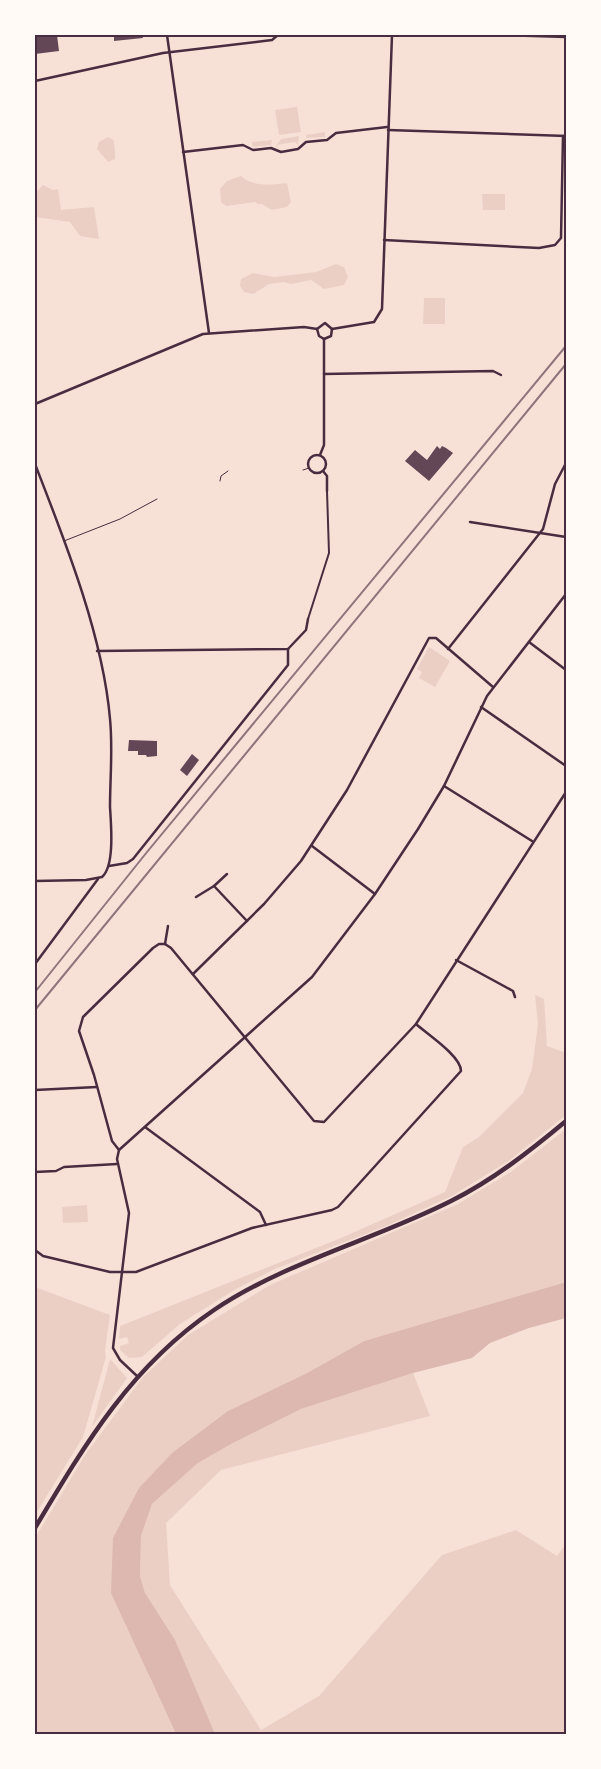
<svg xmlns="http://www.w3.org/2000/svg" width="601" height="1769" font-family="'DM Sans',sans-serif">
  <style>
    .green { fill: #ebcfc5 }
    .water { fill: #dcb8b0 }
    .building { fill: #644757 }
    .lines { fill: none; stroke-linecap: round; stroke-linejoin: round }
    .service { stroke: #4a2c40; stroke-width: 1 }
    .pedestrian { stroke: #4a2c40; stroke-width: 2 }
    .minor { stroke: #4a2c40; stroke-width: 2.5 }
    .primary { stroke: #4a2c40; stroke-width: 4.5 }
    .rail { stroke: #8f747c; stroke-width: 2 }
    .neatline { fill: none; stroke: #4a2c40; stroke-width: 2 }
  </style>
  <rect width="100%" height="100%" fill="#f7e1d7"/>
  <g class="green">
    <path d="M297,107L301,132L279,135L275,110Z"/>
    <path d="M325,132V137L306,138V135Z"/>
    <path d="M299,136L298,145L295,142L277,145L280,149L276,146L281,139Z"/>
    <path d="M108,137L113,140C115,142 115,157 115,159L108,162L97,149L99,142Z"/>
    <path d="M272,140L271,145L254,147L252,145V142Z"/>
    <path d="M241,176C253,187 272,185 287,183L291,202L287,207L272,210L262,204H257L256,202L226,206L221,202L220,189L227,181Z"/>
    <path d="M43,185L53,190L58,189L61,210L94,207L99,239L80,236L70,222L35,217V193Z"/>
    <path d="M482,194H505V210H483Z"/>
    <path d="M336,264L344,267L348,277L344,285L324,289L311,280L291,284L284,282L269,284L253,294L244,292L240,286L241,279L253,273L274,277L316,272Z"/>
    <path d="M424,298H445V324H423Z"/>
    <path d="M429,647L450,661L435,687L419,678L422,672L417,669Z"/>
    <path d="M535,995L544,999L547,1046L566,1053V1115L510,1160L452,1196L386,1226L275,1269L236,1289L180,1324L142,1357L129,1358L120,1350V1346L129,1343L127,1337L119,1339L120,1326L341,1238L445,1192L463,1147L479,1137L523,1093L532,1069L538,1024Z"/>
    <path d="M566,1129V1282L364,1341L307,1373L228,1411L113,1538L150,1678L176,1734H35V1538L85,1455L143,1377L188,1335L270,1285L458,1204L512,1171Z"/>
    <path d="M87,1205L88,1222L63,1223L62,1207Z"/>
    <path d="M35,1287L110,1315L105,1351L106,1357L83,1437L35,1515Z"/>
    <path d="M110,1359L127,1378L92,1427Z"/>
    <path d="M413,1373L430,1416L221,1470L166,1523L170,1585L261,1730L319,1696L442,1555L516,1530L557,1556L566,1544V1734H215L145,1593L140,1576L141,1536L152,1504L198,1463L233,1443L301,1409Z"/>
  </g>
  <path class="water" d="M566,1282V1318L529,1328L490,1343L472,1358L413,1373L301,1409L233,1443L198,1463L152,1504L141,1536L140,1576L145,1593L175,1640L215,1734H176L111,1593L113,1538L139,1488L172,1453L228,1411L307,1373L364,1341Z"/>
  <g class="building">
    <path d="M57,35L59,51L35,54V37Z"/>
    <path d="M114,35H142L143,38L114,41Z"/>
    <path d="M437,446L440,449L442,446L446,448L453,453L429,481L405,461L415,450L427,460Z"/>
    <path d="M129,740L157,741V756L147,757L146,755H138V751H128Z"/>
    <path d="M192,754L199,760L187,776L180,770Z"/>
  </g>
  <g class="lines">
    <g class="service">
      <path d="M303,470L309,468"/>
      <path d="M220,481L221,476L228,471"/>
      <path d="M64,541L120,519L157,499"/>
    </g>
    <path class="pedestrian" d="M308,619L329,553L327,491"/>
    <g class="minor">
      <path d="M167,35L209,333"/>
      <path d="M495,35L566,37"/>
      <path d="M35,81L163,53L272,40L278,35"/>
      <path d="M388,130L566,136"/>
      <path d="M183,152L243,145L253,150L271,148L281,152L298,149L306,142L327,140L336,133L387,127"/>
      <path d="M384,240L539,248L555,245L561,238L563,136"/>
      <path d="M317,329L325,323L332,329"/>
      <path d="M317,329L319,336L324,339"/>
      <path d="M332,329L374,322L382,309L392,35"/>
      <path d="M324,339L331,336L332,329"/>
      <path d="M324,374L493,371L501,375"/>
      <path d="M35,404L203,334L304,327L317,329"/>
      <path d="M320,455L324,445V339"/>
      <circle cx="317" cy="464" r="9"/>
      <path d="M35,464C65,541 103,636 110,719C113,748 110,778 110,807C111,824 115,866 102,877L86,880L35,881"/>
      <path d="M323,471L327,476V491"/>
      <path d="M470,522L566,537"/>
      <path d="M529,642L566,670"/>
      <path d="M448,649L543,529L555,484L566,463"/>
      <path d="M97,651L288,649L306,630L308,619"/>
      <path d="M481,707L566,766"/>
      <path d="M444,786L532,841"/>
      <path d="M312,846L375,894"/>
      <path d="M109,866L127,863L133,859L288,665V649"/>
      <path d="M214,886L227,874"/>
      <path d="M196,897L214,886L247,921"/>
      <path d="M165,944L171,948L314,1121L324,1122L416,1024L566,792"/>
      <path d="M165,944L168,926"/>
      <path d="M456,960L513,991L515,997"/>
      <path d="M35,964L98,879"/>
      <path d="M193,974L264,904L301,861L347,790L429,638H436L493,687"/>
      <path d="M35,1090L97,1087"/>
      <path d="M145,1127L260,1212L266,1225"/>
      <path d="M119,1150L112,1141L94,1075L79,1031L83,1017L153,948L159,944H165"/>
      <path d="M35,1172L56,1171L64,1167L117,1164"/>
      <path d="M35,1250L43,1256L110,1272H136L252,1228L332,1210L338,1207L461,1071C461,1056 427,1034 416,1024"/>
      <path d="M137,1376L120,1360L113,1348L129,1213L117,1159L119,1150L312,977L375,894L418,829L444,786L487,696L566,594"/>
    </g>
    <path class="primary" d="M35,1528C85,1444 131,1366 214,1310C285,1262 374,1240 451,1201C493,1180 530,1151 566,1121"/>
    <g class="rail">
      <path d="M35,992L147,852L566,346"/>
      <path d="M35,1010L566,364"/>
    </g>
  </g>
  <rect width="601" height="1769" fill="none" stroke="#fffaf5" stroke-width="72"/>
  <rect x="36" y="36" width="529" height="1697" class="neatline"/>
</svg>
